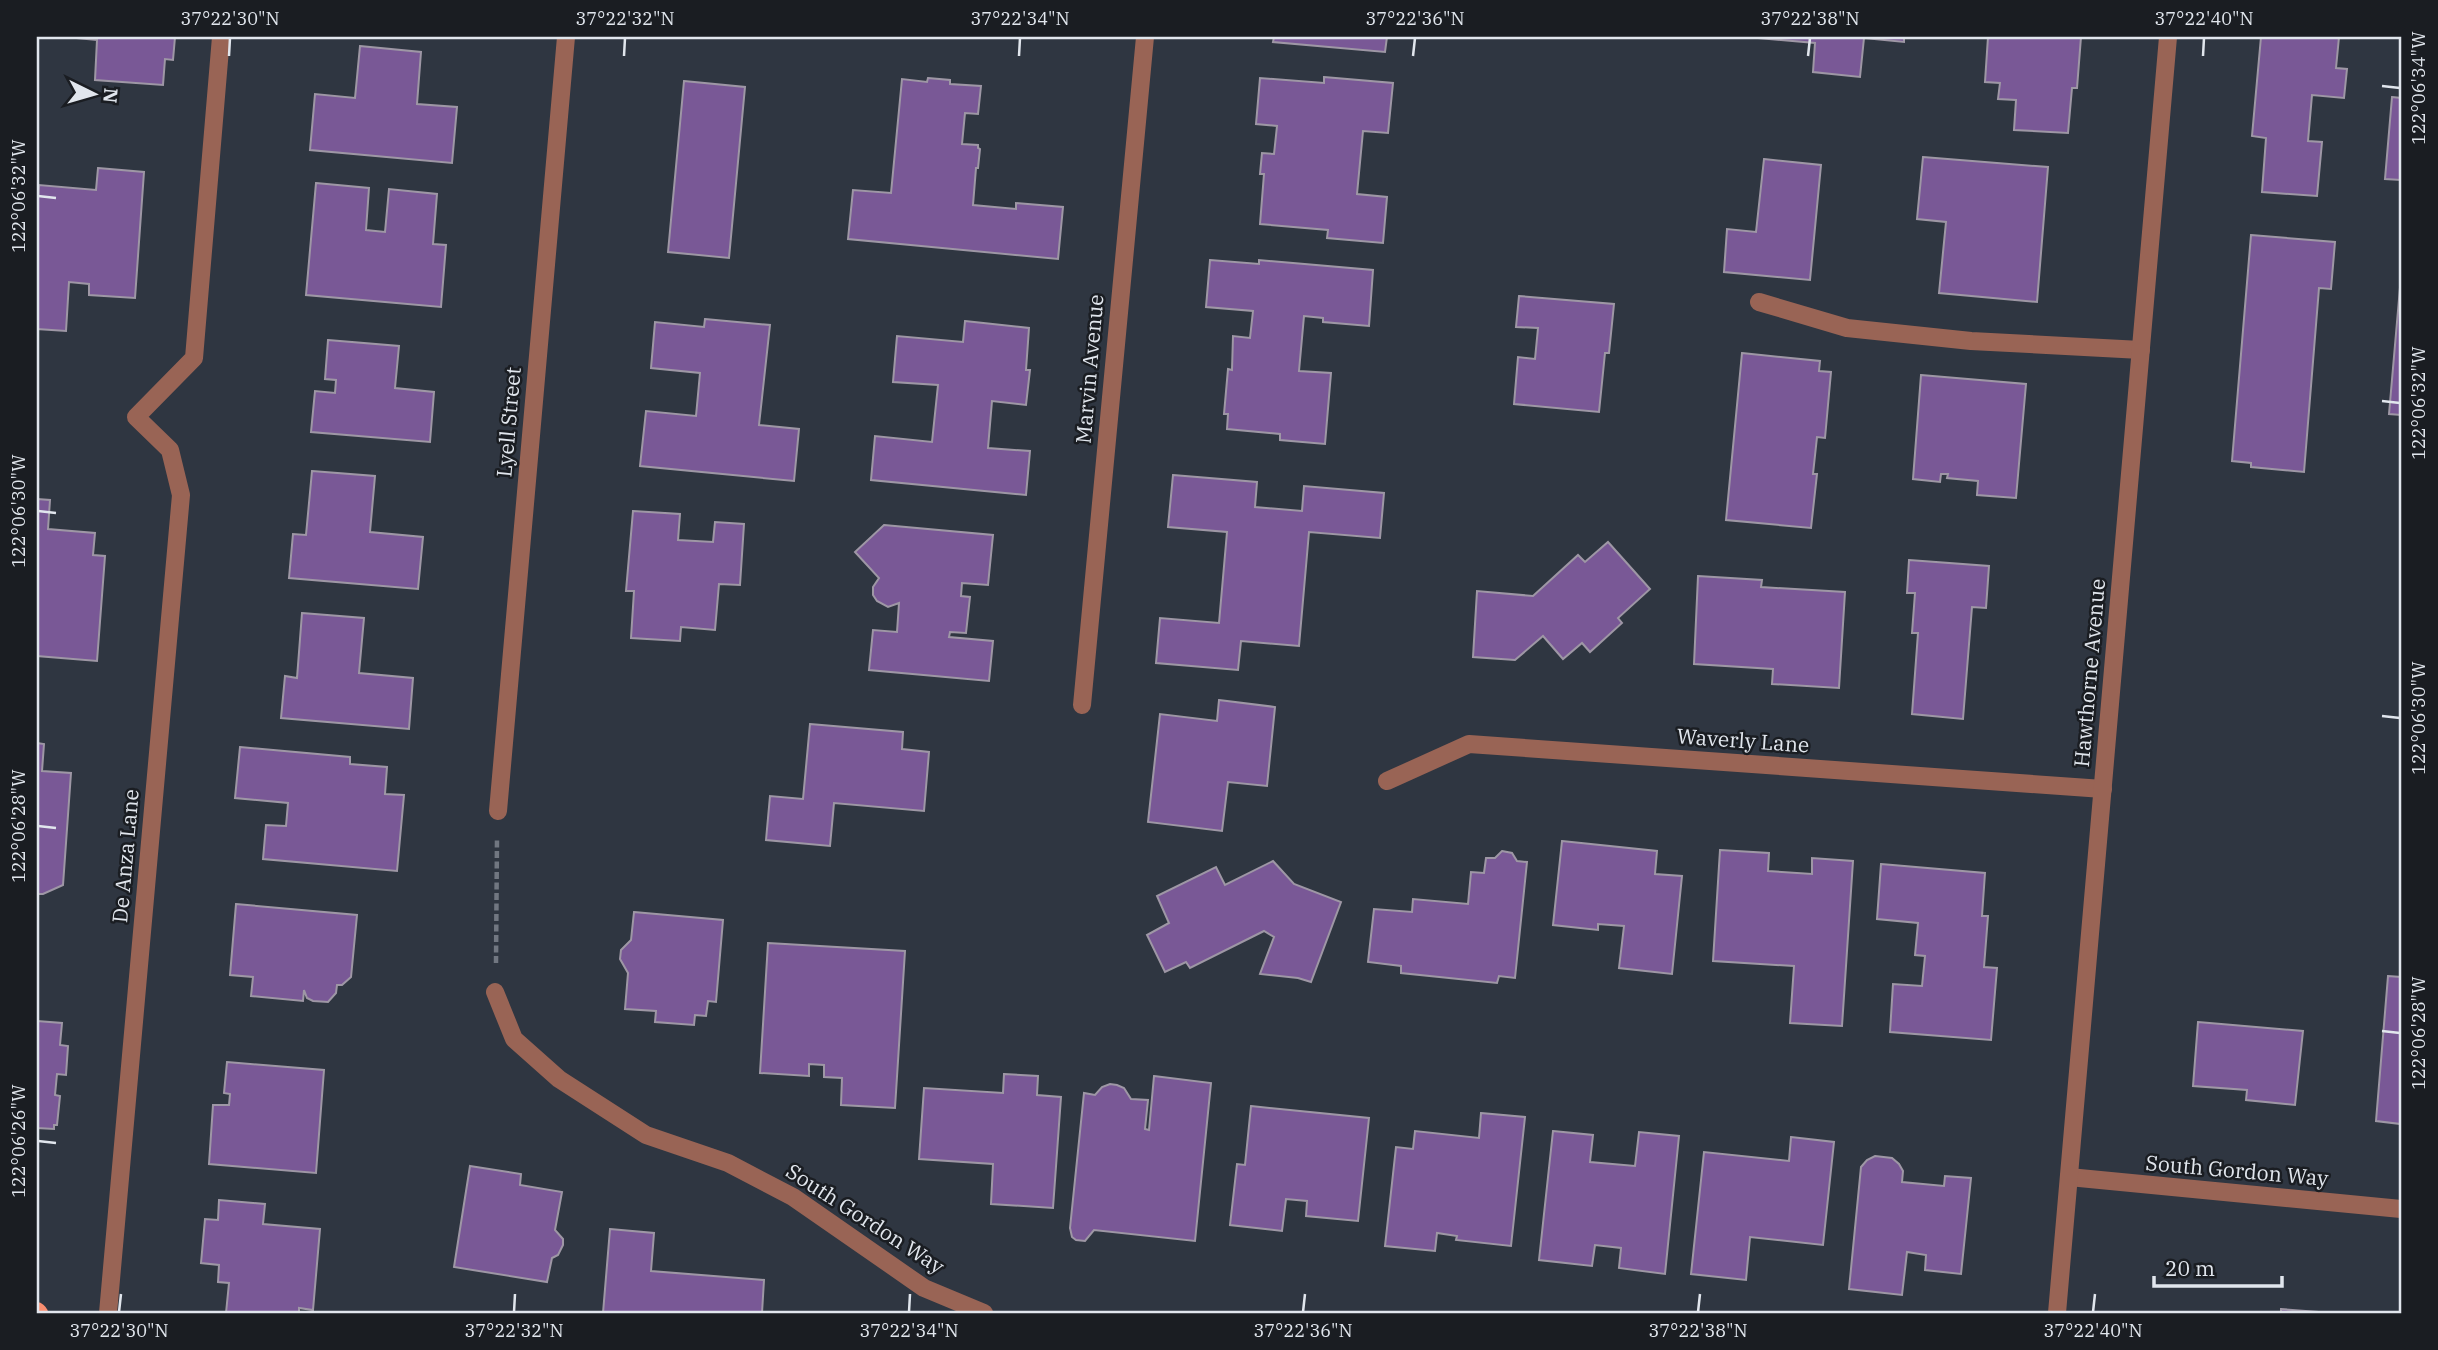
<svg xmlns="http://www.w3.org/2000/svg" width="2438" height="1350" font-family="'IBM Plex Serif',serif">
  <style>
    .building { fill: #795896; stroke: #9e97a5; stroke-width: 2 }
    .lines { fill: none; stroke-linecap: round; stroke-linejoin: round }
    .path { stroke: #717781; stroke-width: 4.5; stroke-dasharray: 7 3.5; stroke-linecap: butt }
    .minor { stroke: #996455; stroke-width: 18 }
    .major { stroke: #f98e70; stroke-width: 18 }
    .ticks { fill: none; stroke: #e1e6ed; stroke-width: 2.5 }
    .labels { text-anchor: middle; stroke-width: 5; stroke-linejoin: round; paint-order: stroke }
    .street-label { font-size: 21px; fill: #e1e6ed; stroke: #1a1d22 }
    .neatline { fill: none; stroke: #e1e6ed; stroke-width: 2.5 }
    .ticks-label { font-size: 18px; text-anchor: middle; fill: #e1e6ed }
  </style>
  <rect width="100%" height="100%" fill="#2f3641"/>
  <g class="building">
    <path d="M66,37H175L173,60L165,59L163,85L95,80L97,40Z"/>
    <path d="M1274,37H1387L1385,52L1273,42Z"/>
    <path d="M1904,37V42L1864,38L1860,77L1813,72L1815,43L1758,38Z"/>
    <path d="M1988,37H2081L2077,88H2072L2068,133L2014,130L2016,100L1998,99L2000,83L1985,82Z"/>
    <path d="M2261,37H2339L2336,68L2347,69L2344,98L2312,95L2308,141L2322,142L2317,196L2262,192L2266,138L2252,136Z"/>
    <path d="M360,46L421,52L417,104L457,107L452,163L310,150L315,94L355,98Z"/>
    <path d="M1324,77L1393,83L1388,133L1363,131L1357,194L1387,197L1383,243L1327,238L1328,230L1260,224L1264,174H1260L1262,153L1274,154L1277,126L1256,124L1260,78L1324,83Z"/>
    <path d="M928,78L950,80V84L981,86L978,114L965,113L962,144L978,145V148L980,149L978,168H976L973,205L1016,209V203L1063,207L1058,259L848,239L853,190L891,193L902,79L927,82Z"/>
    <path d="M684,81L745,87L729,258L668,252Z"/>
    <path d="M2392,97L2401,98V180L2385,179Z"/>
    <path d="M1923,157L2048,167L2037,302L1939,293L1946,222L1917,219Z"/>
    <path d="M1764,159L1821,165L1810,280L1724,272L1727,229L1756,232Z"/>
    <path d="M98,168L144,172L135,298L89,295V284L69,282L66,331L37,329V211L39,185L96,190Z"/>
    <path d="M316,183L369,188L366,230L385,232L389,189L437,194L433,244L446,245L441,307L306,295Z"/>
    <path d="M2251,235L2335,242L2331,289L2319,288L2304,472L2251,467V463L2232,461Z"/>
    <path d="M1210,260L1259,264V260L1373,270L1369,326L1323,322V318L1304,316L1299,371L1331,373L1325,444L1280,440V434L1227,429L1228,414H1224L1228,369L1232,370L1233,336L1250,338L1253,311L1206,307Z"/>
    <path d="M2401,276V415L2389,414Z"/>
    <path d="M1519,296L1614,304L1609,353H1605L1599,412L1514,404L1518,357L1535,359L1538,328L1516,327Z"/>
    <path d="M705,319L770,325L759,425L799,429L794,481L640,466L646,411L696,416L700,373L651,368L655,322L704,327Z"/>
    <path d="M965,321L1029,328L1026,370H1030L1026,405L992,401L988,448L1030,451L1026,495L871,480L875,436L932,442L938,385L893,382L897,336L963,342Z"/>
    <path d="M328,340L399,346L395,388L434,392L430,442L311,432L315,391L335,393L336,380L325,379Z"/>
    <path d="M1742,353L1820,361L1819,371L1831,372L1825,438L1817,437L1813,474H1817L1811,528L1726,520Z"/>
    <path d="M1921,375L2026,384L2016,498L1977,495L1978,481L1947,478L1948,474H1941L1940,482L1913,479Z"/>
    <path d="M312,471L375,476L370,532L423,537L418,589L289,578L293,534L306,535Z"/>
    <path d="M1173,475L1257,482L1255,507L1302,511L1304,486L1384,493L1380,538L1309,532L1299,646L1241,641L1238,670L1156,663L1160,618L1219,623L1227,532L1168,527Z"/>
    <path d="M37,499L50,500L48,529L95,533L93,555L105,556L97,661L37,656Z"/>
    <path d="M633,511L680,514L678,540L713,542L715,522L744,524L740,585L719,584L715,630L681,627L680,641L631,638L634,591H626Z"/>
    <path d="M884,525L993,535L988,585L962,583L961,596L970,597L966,633L950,632L949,637L993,641L989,681L869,670L873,630L897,632L899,603L888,607L877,601L873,595V587L879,578L855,552Z"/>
    <path d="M1608,542L1650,589L1618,618L1622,623L1590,652L1582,643L1563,659L1543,636L1515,660L1473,657L1477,591L1533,596L1578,555L1585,562Z"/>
    <path d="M1909,560L1989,566L1986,608L1972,607L1963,719L1912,714L1918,633H1912L1915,593H1907Z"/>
    <path d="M1698,576L1762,580L1761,587L1845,592L1839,688L1772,684L1773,669L1694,664Z"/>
    <path d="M302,613L364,618L359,673L413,678L409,729L281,718L285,676L297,678Z"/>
    <path d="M1219,700L1275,707L1267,786L1228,782L1222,831L1148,822L1160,714L1217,721Z"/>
    <path d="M810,724L903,732L902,749L929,752L924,811L834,803L830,846L766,840L770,796L803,799Z"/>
    <path d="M37,743L44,744L42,771L71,773L63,885L43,894H37Z"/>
    <path d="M240,747L350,757V764L387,767L385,794L404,795L397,871L263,859L266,825L286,826L288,803L235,798Z"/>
    <path d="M1562,841L1657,851L1655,874L1682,876L1672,974L1619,968L1624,926L1598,924V930L1553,925Z"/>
    <path d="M1720,850L1769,853L1768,871L1812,874V858L1853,861L1842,1026L1790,1023L1794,966L1713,961Z"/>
    <path d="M1502,851L1512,853L1517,861L1527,862L1515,978L1499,976L1497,983L1401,973V966L1368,962L1374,909L1412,912L1413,899L1468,904L1471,872L1484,873L1486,858H1495Z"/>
    <path d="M1273,861L1294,884L1341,902L1311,982L1298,978L1260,974L1274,937L1264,931L1190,968L1186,962L1165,972L1147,935L1169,923L1157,896L1216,867L1225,885Z"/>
    <path d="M1881,864L1985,873L1982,916H1988L1984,967L1997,968L1991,1040L1890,1032L1893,984L1922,986L1925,956L1915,955L1918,923L1877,919Z"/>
    <path d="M236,904L357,915L351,977L342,985H337L336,993L328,1002L313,1001L307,998L304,990L303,1001L251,996L253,977L230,975Z"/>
    <path d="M634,912L723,920L716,1002L708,1001L706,1016L695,1015L694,1025L655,1022L656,1011L625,1009L628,973L620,959L621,950L631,940Z"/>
    <path d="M768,943L905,951L895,1108L841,1105L842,1078L824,1077V1065L809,1064V1076L760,1073Z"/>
    <path d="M2388,976L2401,977V1124L2376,1121Z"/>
    <path d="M37,1021L62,1023L60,1045L68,1046L66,1075L57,1074L55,1095L60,1096L57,1125H54V1129L37,1128Z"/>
    <path d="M2198,1022L2303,1031L2295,1105L2246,1100L2247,1090L2193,1086Z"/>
    <path d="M227,1062L324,1070L316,1173L209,1164L213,1105H229L230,1094L224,1093Z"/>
    <path d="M1004,1074L1038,1076L1037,1095L1061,1097L1053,1208L991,1204L993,1164L919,1159L924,1088L1003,1093Z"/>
    <path d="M1154,1076L1211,1083L1195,1241L1094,1230L1085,1241L1076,1240L1072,1237L1070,1228L1084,1093L1095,1095L1102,1087L1110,1084L1117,1085L1124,1088L1131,1099L1148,1100L1145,1129L1149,1130Z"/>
    <path d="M1251,1106L1369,1118L1358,1221L1306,1216L1307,1201L1286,1199L1282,1231L1230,1225L1237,1164L1245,1165Z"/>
    <path d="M1481,1113L1525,1117L1511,1246L1456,1240L1457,1236L1437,1233L1435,1251L1385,1246L1396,1147L1413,1149L1415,1131L1479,1138Z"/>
    <path d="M1553,1131L1593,1135L1590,1162L1635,1166L1639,1132L1679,1136L1665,1274L1619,1268L1621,1248L1595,1245L1592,1266L1539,1260Z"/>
    <path d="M1791,1137L1834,1142L1823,1245L1750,1237L1746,1280L1691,1274L1704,1152L1789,1161Z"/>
    <path d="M1875,1156L1892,1158L1899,1164L1903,1171L1902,1182L1944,1186L1945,1176L1971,1178L1961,1274L1925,1270L1926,1255L1907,1252L1902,1295L1849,1289L1861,1167L1867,1160Z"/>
    <path d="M470,1166L521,1174L520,1185L562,1192L555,1230L563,1239V1245L558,1255L552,1258L547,1282L454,1267Z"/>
    <path d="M219,1200L265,1204L263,1224L320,1229L313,1310L299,1308V1313H226L229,1283L218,1282L219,1265L201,1263L205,1219L218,1220Z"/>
    <path d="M610,1229L654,1233L651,1271L764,1280L762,1313H603Z"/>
    <path d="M2281,1309L2332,1313H2281Z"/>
  </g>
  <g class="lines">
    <path class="path" d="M496,963L497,839"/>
    <g class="minor">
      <path d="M1759,302L1847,328L1971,341L2141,350"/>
      <path d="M1082,705L1145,37"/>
      <path d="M1387,781L1469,744L2103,789"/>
      <path d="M498,811L566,37"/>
      <path d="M495,992L514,1039L559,1079L646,1135L728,1163L793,1197L924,1288L984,1313"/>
      <path d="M2069,1177L2401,1209"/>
      <path d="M108,1313L181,495L170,450L136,417L194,358L221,37"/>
      <path d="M2057,1313L2168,37"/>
    </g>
    <path class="major" d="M37,1311L39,1313"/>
  </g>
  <path class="ticks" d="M229,56L230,38M624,56L625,38M1019,56L1020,38M1413,56L1415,38M1808,56L1810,38M2203,56L2204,38M2382,86L2400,88M38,196L56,198M2382,401L2400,403M38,511L56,513M2382,716L2400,718M38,826L56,828M2382,1031L2400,1033M38,1141L56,1143M119,1312L121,1294M514,1312L515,1294M909,1312L910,1294M1303,1312L1305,1294M1698,1312L1700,1294M2093,1312L2095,1294"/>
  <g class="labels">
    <g class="street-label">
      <text transform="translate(1090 369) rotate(-85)" y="7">Marvin Avenue</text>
      <text transform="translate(509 422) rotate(-85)" y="7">Lyell Street</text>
      <text transform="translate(2090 673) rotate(-85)" y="7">Hawthorne Avenue</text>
      <text transform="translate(1743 741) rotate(4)" y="7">Waverly Lane</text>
      <text transform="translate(126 856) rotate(-85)" y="7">De Anza Lane</text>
      <text transform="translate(2237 1171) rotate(5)" y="7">South Gordon Way</text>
      <text transform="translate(865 1219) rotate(33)" y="7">South Gordon Way</text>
    </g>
  </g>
  <rect width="2438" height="1350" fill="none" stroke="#1a1d22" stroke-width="77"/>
  <g transform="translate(94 94) rotate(95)" stroke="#1a1d22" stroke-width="5" paint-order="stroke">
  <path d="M0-5L12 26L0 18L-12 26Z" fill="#e1e6ed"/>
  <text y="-10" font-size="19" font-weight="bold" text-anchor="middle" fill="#e1e6ed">N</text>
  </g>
  <path d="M2154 1276v10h128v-10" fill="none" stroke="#e1e6ed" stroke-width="3.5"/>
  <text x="2165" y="1276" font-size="21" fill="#e1e6ed" stroke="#1a1d22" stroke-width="5" paint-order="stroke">20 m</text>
  <rect x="38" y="38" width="2362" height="1274" class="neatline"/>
  <g class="ticks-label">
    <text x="230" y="25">37°22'30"N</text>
    <text x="625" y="25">37°22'32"N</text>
    <text x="1020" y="25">37°22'34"N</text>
    <text x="1415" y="25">37°22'36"N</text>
    <text x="1810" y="25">37°22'38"N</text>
    <text x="2204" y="25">37°22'40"N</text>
    <text transform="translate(2419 88) rotate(-90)" y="6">122°06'34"W</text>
    <text transform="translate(19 196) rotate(-90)" y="6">122°06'32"W</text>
    <text transform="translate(2419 403) rotate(-90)" y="6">122°06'32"W</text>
    <text transform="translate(19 511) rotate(-90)" y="6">122°06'30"W</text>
    <text transform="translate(2419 718) rotate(-90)" y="6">122°06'30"W</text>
    <text transform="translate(19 826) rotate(-90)" y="6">122°06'28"W</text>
    <text transform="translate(2419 1033) rotate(-90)" y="6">122°06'28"W</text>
    <text transform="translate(19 1141) rotate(-90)" y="6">122°06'26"W</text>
    <text x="119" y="1337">37°22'30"N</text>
    <text x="514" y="1337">37°22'32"N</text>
    <text x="909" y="1337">37°22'34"N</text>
    <text x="1303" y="1337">37°22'36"N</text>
    <text x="1698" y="1337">37°22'38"N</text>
    <text x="2093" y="1337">37°22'40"N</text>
  </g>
</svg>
